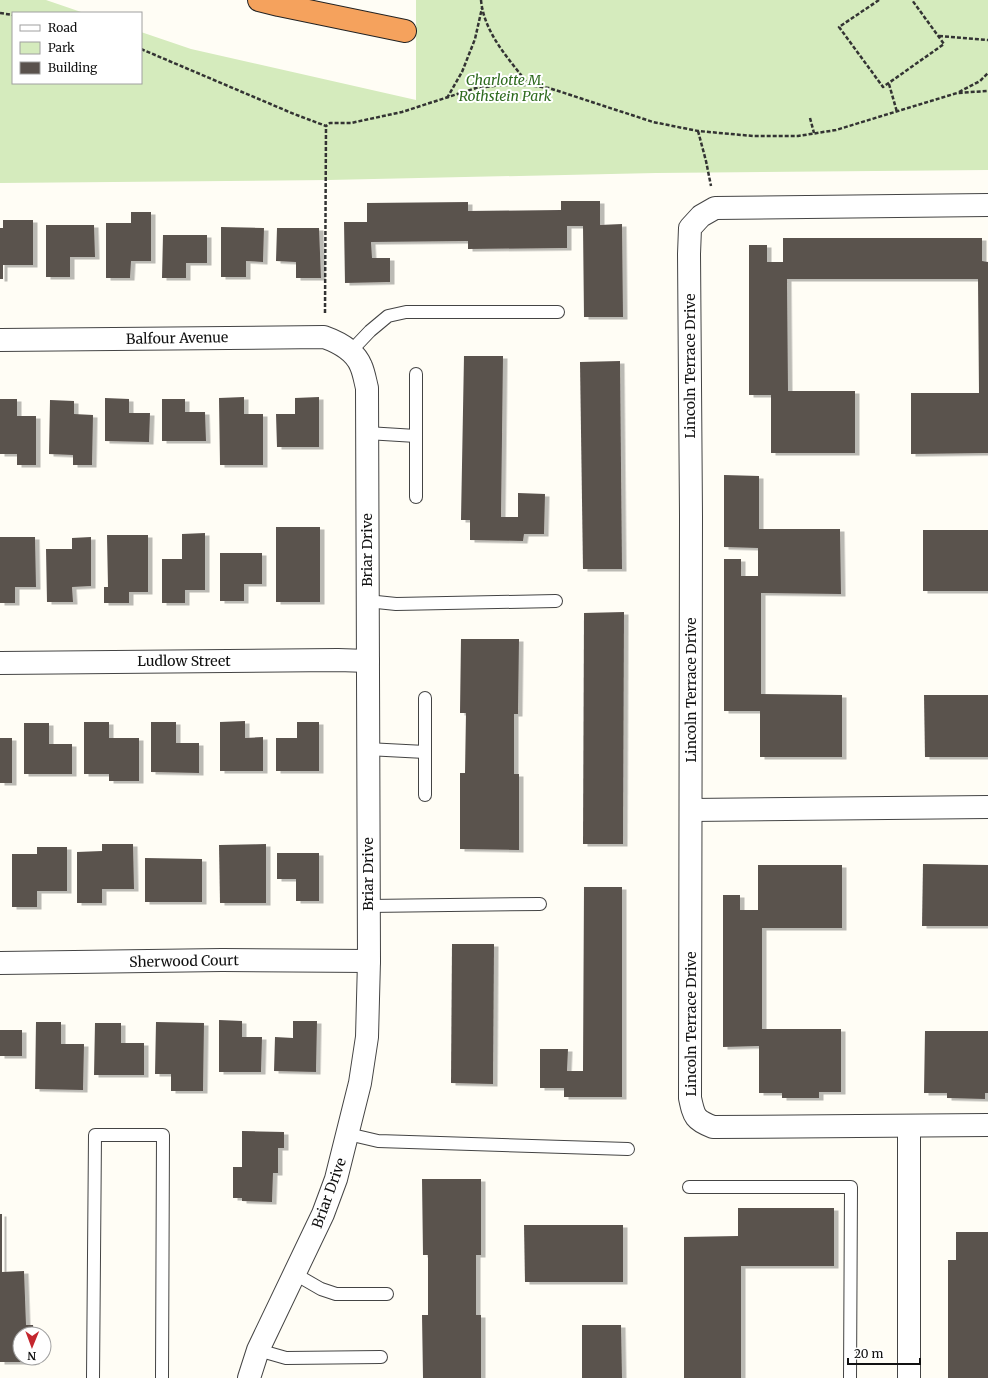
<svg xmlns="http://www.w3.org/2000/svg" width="988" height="1378" font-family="Merriweather,serif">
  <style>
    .green { fill: #d5ebbd }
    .building { fill: #5a524d; filter: url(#shadow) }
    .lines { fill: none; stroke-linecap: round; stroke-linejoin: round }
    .lane-casing { stroke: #444; stroke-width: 14 }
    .street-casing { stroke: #444; stroke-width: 24 }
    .highway-casing { stroke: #222; stroke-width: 24 }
    .path { stroke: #333; stroke-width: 2.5; stroke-dasharray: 4 2; stroke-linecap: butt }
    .lane { stroke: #fff; stroke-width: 12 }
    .street { stroke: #fff; stroke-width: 22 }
    .highway { stroke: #f5a25d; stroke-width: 22 }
    .labels { text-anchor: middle; stroke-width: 4; stroke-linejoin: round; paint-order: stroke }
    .park-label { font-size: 14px; font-style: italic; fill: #2f6b1f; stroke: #fff }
    .street-label { font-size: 14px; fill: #111; stroke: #fff }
  </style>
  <defs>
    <filter id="shadow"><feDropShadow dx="4.5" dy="2.5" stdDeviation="0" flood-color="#0004"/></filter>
  </defs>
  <rect width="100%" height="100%" fill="#fffdf5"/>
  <path class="green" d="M0,0H46L84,13H13V83H141V32L191,49L416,100V0H988V170L656,173L328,180L0,183Z"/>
  <g class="building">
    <path d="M561,201H600V225L622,224L623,317H584L583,226H567V248L468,249V241L371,242L372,258H390V282L345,283L344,222H367V203L468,202V211L561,210Z"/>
    <path d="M131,212H151V261H131L130,278H106V223H131Z"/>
    <path d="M3,220H33V265H3V279H0V228H3Z"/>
    <path d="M46,225H94L95,257H70V277H46Z"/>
    <path d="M221,227L264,228L263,262L246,261V277H221Z"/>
    <path d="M277,228H319L321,278H296V262L276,261Z"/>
    <path d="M163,235H207V263H186V278H162Z"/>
    <path d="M783,238H982V261L988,262V453L911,454V393H979L978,279H787L788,391H855V453H771V395H749V245H767V262H783Z"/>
    <path d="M464,356H503L501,517H518V493L545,494L544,534H524L523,541L470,540V520H461Z"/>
    <path d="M620,361L622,569H583L580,362Z"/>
    <path d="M244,397V414H263V465H220L219,398Z"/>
    <path d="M319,397V447H277L276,414H295V398Z"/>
    <path d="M105,398L129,399V413H150L149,442L105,441Z"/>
    <path d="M0,399H17V416H36V465H17V454H0Z"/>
    <path d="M162,399H185V412H205L206,441H162Z"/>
    <path d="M50,400L74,401V414L93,415L92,465H73V455L49,454Z"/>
    <path d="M724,475L759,476V529H840L841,594L761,593V694L842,695V757H760V711H724V559H741V576H758V548L724,547Z"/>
    <rect x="276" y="527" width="44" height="75"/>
    <rect x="923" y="530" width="65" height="61"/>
    <path d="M205,533V590H185V603H162V559H182V534Z"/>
    <path d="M107,535H148V592H129V603H104V587H108Z"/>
    <path d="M0,537H35L36,587H15V603H0Z"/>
    <path d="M91,537V586L72,587L73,602H47L46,549H72V538Z"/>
    <path d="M220,553H262V584H244V601H220Z"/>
    <path d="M624,612L623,844H583L584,613Z"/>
    <path d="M461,639H519L518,714H514V774H519V850L460,849V773H465L466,713H460Z"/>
    <path d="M924,695H988V757H925Z"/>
    <path d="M245,721V738L263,737V771H220V722Z"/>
    <path d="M84,722H109V738H139V781H109V774H84Z"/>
    <path d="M151,722H176V743H199V773L151,772Z"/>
    <path d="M297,722H319V771H276V738H297Z"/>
    <path d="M24,723H49V744H72V774H24Z"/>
    <rect x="0" y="738" width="12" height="45"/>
    <path d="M102,844H133L134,889H102V903H77V852L102,851Z"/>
    <path d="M266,844V903H220L219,845Z"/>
    <path d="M37,847H67V891H37V907H12V854H37Z"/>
    <path d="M277,853H319V901H296V879H277Z"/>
    <path d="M145,858L202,859V902H145Z"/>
    <path d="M923,864L988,865V926H922Z"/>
    <path d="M758,865H842V928H762V1029H841V1092H819V1098H782V1093H759V1046L723,1047V895H740V910H758Z"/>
    <path d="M584,887H622V1097H564V1088H540V1049H568L567,1071H583Z"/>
    <path d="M452,944H494L493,1084L451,1083Z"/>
    <path d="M219,1020L242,1021V1037H262L261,1072H219Z"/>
    <path d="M293,1021H317L316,1072L274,1071L275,1037L293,1038Z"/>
    <path d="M36,1022H61V1044H84L83,1090L35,1089Z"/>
    <path d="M156,1022L204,1023L203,1091H171V1074H155Z"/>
    <path d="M95,1023H121V1043H144V1075H94Z"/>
    <rect x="0" y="1030" width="22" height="26"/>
    <path d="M925,1031H988V1093H985V1099L947,1098V1093H924Z"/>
    <path d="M242,1131L284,1132V1148H278V1173H273L272,1202L242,1201V1198H233V1167H242Z"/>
    <path d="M422,1179H481V1255H476V1315H481V1378H423L422,1315H428V1255H423Z"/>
    <path d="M738,1208H834V1266H741V1378H684V1237L738,1236Z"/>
    <path d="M0,1214H2V1272L24,1271L26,1325H33L34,1334H20V1358H35V1362H0Z"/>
    <path d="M524,1225H623V1282H525Z"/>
    <path d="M956,1232H988V1378H948V1260H956Z"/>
    <path d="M582,1325H621L622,1378H582Z"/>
  </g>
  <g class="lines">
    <defs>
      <g id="lane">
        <path d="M351,351L370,331L388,316L406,312H558"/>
        <path d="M416,374V497"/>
        <path d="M367,433L416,436"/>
        <path d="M367,601L396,604L556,601"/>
        <path d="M367,749L425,752V698"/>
        <path d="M425,795V752"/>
        <path d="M368,906L540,904"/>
        <path d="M348,1134L378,1141L628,1149"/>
        <path d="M689,1187H851L850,1378"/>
        <path d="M295,1274L321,1289L336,1294H387"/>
        <path d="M258,1350L286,1358L381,1357"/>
        <path d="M93,1378L95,1135H163L162,1378"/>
      </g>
      <g id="street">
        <path d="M988,205L715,208L701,216L690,228L689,254L691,516L690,1098C694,1117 695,1120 713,1127L988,1125"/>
        <path d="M0,340L324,337C338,342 355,351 361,366C364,373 365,380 367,388L369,961L367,1037L360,1083L336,1179L323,1214L258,1350L249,1378"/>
        <path d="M0,663L338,660L368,661"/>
        <path d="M691,810L988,807"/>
        <path d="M0,963L222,960L369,961"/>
        <path d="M909,1378V1126"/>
      </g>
      <path id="highway" d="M259,0L279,5L405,31"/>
    </defs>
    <use href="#lane" class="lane-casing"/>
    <use href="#street" class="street-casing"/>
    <use href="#highway" class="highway-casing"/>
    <g class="path">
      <path d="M481,0C484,33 509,59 528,84"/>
      <path d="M879,0L839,27L883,87L944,44L912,0"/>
      <path d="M0,13L13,15"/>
      <path d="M939,36L988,40"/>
      <path d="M141,49L294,114L326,126L330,123H351L402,112L476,88L502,85H528L549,88L653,122L698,131L753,136H798L836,130L957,93L988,91"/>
      <path d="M889,84L897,112"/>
      <path d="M959,92L980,81L988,73"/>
      <path d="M447,98L462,72L475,39L482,8"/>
      <path d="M810,118L814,133"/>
      <path d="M698,131L706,161L711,186"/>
      <path d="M325,313L326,126"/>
    </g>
    <use href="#lane" class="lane"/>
    <use href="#street" class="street"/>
    <use href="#highway" class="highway"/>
  </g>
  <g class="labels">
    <g class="park-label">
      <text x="505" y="85">Charlotte M.<tspan x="505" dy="16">Rothstein Park</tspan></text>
    </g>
    <g class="street-label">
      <text transform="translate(177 338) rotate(-1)" y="5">Balfour Avenue</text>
      <text transform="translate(690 366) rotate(-90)" y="5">Lincoln Terrace Drive</text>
      <text transform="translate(367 550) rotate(-90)" y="5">Briar Drive</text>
      <text x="184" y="666">Ludlow Street</text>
      <text transform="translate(691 690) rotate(-90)" y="5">Lincoln Terrace Drive</text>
      <text transform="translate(368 874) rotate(-90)" y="5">Briar Drive</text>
      <text transform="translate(184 961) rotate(-1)" y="5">Sherwood Court</text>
      <text transform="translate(691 1024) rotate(-90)" y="5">Lincoln Terrace Drive</text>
      <text transform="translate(329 1193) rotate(-70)" y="5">Briar Drive</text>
    </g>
  </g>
  <rect x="12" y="12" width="130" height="72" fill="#ffffff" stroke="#a0a0a0"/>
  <rect x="20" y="25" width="20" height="6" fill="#ffffff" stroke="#a0a0a0"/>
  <text x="48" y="32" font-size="12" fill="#111111">Road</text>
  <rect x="20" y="42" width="20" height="12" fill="#d5ebbd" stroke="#a0a0a0"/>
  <text x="48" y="52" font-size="12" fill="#111111">Park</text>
  <rect x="20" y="62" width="20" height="12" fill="#5a524d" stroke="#a0a0a0"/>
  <text x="48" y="72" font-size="12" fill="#111111">Building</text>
  <g transform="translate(32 1346) rotate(181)"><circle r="19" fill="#ffffff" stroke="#a0a0a0"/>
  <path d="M0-3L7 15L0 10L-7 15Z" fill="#c4262e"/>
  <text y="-6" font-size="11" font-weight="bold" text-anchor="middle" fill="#111111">N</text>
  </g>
  <path d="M848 1358v6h72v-6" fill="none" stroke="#111111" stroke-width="2"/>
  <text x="854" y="1358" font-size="12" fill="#111111" stroke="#ffffff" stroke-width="3" paint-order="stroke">20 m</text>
</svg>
